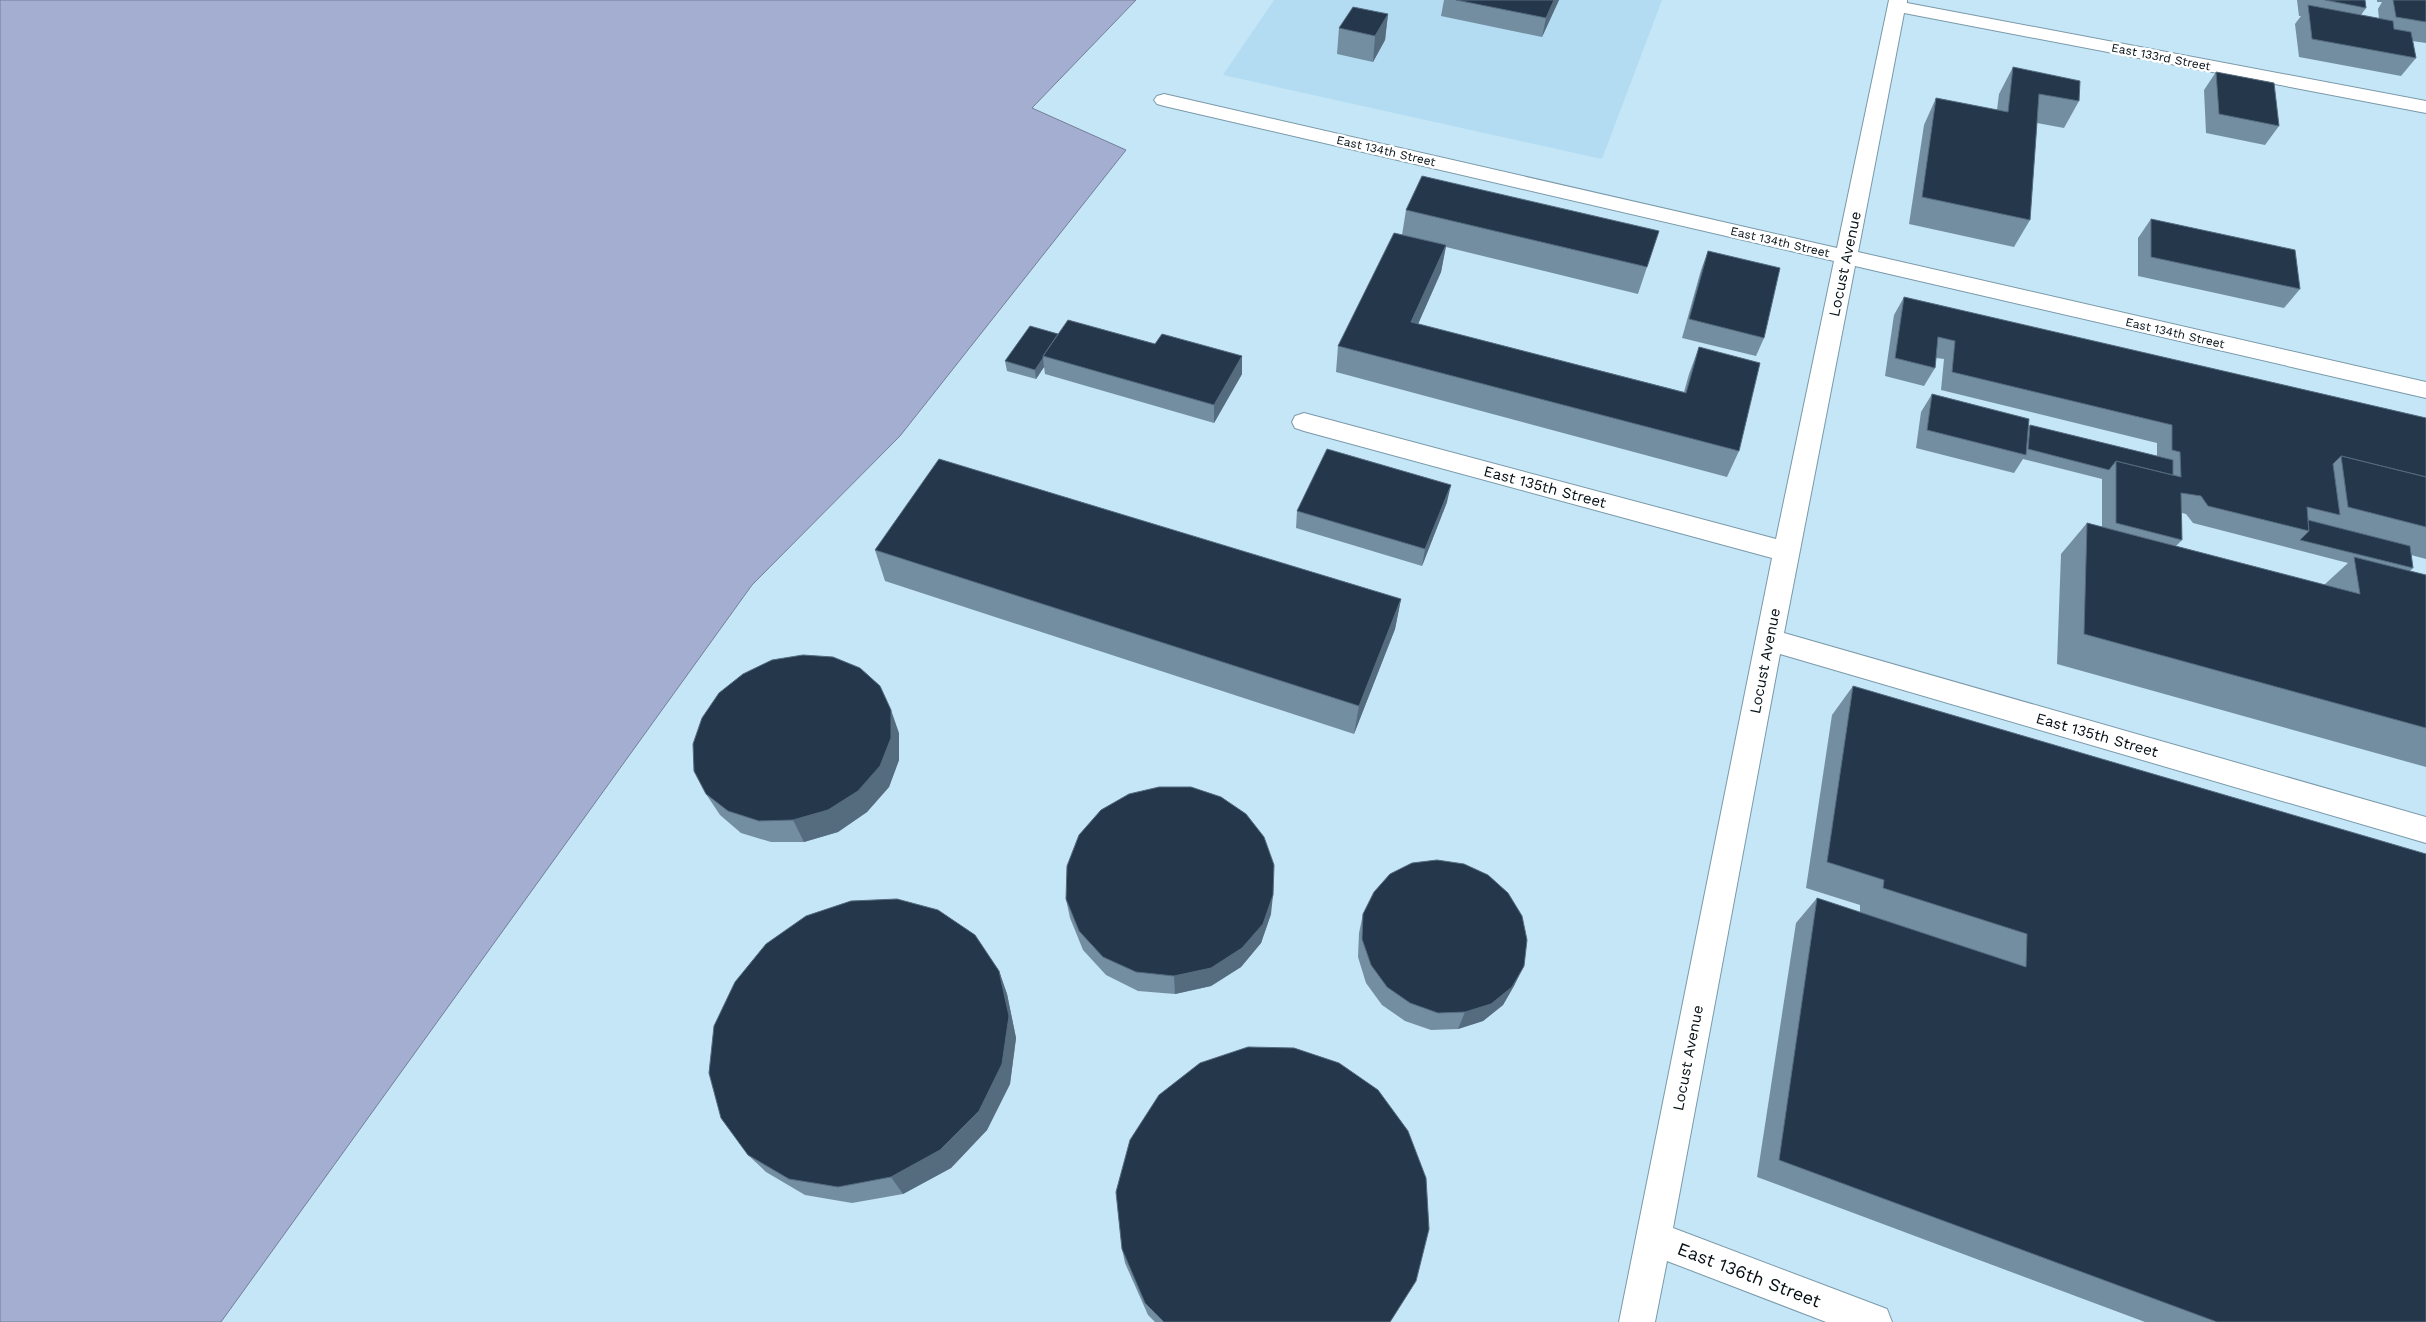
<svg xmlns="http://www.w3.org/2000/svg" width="2426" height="1322" font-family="'Work Sans',sans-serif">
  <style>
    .built { fill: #b3dcf2 }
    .water { fill: #a4aed1; stroke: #747e98 }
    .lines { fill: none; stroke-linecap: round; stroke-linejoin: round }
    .street-casing { stroke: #7a99a9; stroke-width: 2 }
    .street { fill: #fff; fill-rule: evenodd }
    .wall { fill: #748ea1; fill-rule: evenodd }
    .shaded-wall { fill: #556c7f }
    .building { fill: #25374b; stroke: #556c7f }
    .labels { text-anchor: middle; stroke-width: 5; stroke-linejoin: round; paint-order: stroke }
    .far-street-label { font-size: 12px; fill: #040f14; stroke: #fff }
    .street-label { font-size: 15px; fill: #040f14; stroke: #fff }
    .near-street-label { font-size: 18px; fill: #040f14; stroke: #fff }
  </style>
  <rect width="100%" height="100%" fill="#c4e6f7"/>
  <path class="built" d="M1274,0H1662L1602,159L1223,75Z"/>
  <path class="water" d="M0,0H1136L1032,108L1126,150L900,436L752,585L221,1322H0Z"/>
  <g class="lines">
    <defs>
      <path id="street" d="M1889,0H1907V3L2426,101V113L1904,13L1858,252L2426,382V398L1855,266L1784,633L2426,817V843L1780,654L1673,1228L1887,1309L1892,1322H1826L1667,1261L1655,1322H1619L1772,558L1304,431L1295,428L1292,422L1295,416L1304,413L1776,539L1834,261L1164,106L1157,104L1154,100L1157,96L1164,94L1837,248Z"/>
    </defs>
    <use href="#street" class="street-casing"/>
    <use href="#street" class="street"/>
  </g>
  <g class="wall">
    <path d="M1444,0H1559L1542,37L1441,16Z"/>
    <path d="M2297,0H2365L2366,8L2361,15L2379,19L2378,9L2382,2H2377V0H2426V43L2412,41L2416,58L2401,76L2299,57L2295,24L2301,16H2299Z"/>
    <path d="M1388,14L1385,40L1373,62L1337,54L1339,28Z"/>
    <path d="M2013,67L2079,101L2064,128L2037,123L2030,220L2014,247L1909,224L1924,125L1936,98L1997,110L1999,94Z"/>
    <path d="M2216,72L2279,126L2265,145L2206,133L2204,90Z"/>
    <path d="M1406,210L1659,231L1638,294L1446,247L1441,272L1418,324L1684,392L1689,374L1699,347L1739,451L1727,477L1336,372L1338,346L1402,235Z"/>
    <path d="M2151,219L2300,289L2284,308L2138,276V238Z"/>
    <path d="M1708,251L1764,338L1756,356L1682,338L1701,270Z"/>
    <path d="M1904,297L2426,418V559L2411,555L2413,568L2410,571L2426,575V767L2057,664L2061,554L2087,523L2102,527V479L2023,459L2014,473L1916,448L1921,412L1932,394L2028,428L2030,425L2157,456V443L1941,390L1944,359L1936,358L1935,368L1924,386L1885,376L1894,315ZM2182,513L2186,514L2193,523L2348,563L2324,585L2176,546L2182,540Z"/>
    <path d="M1058,334L1155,344L1242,356V374L1214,423L1045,374L1044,367L1036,379L1007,371L1005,361Z"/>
    <path d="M1447,502L1422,566L1296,528L1297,511Z"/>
    <path d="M875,550L1401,599L1395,629L1354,734L885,581Z"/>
    <path d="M1853,686L2426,1322H2145L1757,1177L1796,923L1817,898L1860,912V905L1806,888L1832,715Z"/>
    <path d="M899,733V760L889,787L867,812L838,832L804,842H771L741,833L720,815L706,794Z"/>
    <path d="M1066,899L1271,914L1261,943L1241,967L1211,986L1175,994L1138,991L1106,975L1083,950L1070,918Z"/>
    <path d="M1363,914L1515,984L1503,1005L1483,1021L1458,1029L1431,1030L1405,1021L1382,1005L1366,983L1358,957L1359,933Z"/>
    <path d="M999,971L1007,994L1016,1038L1010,1084L987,1130L951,1168L903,1194L852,1203L805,1195L766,1172L748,1155Z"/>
    <path d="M1122,1249L1390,1322H1155L1148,1315L1125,1263Z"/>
  </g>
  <g class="shaded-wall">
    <path d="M1554,0H1559L1542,37L1546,18Z"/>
    <path d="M1388,14L1385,40L1373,62L1375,36Z"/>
    <path d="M1446,245L1441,272L1407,349L1411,322Z"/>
    <path d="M1242,356V374L1214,423V405Z"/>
    <path d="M1043,358L1044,367L1036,379L1035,370Z"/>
    <path d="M1451,485L1447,502L1422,566L1425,549Z"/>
    <path d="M1401,599L1395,629L1354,734L1359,706Z"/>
    <path d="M891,710L899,733V760L889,787L867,812L838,832L804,842L793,820Z"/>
    <path d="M1273,895L1271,914L1261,943L1241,967L1211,986L1175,994L1174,976Z"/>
    <path d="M1524,966L1515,984L1503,1005L1483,1021L1458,1029L1465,1012Z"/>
    <path d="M999,971L1007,994L1016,1038L1010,1084L987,1130L951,1168L903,1194L891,1177Z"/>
  </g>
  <g class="building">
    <path d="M1456,0H1554L1546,18Z"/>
    <path d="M2325,0H2365L2366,8Z"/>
    <path d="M2393,0H2426V22L2396,17Z"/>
    <path d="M2308,5L2393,21L2394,29L2411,32L2416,58L2312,39Z"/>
    <path d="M1353,7L1388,14L1375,36L1339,28Z"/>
    <path d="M2013,67L2080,81L2079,101L2039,94L2030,220L1922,197L1936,98L2008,112Z"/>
    <path d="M2216,72L2274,83L2279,126L2219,114Z"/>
    <path d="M1422,176L1659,231L1647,267L1406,210Z"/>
    <path d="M2151,219L2295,250L2300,289L2151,257Z"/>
    <path d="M1394,233L1446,245L1411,322L1686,393L1699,347L1760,363L1739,451L1338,346Z"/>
    <path d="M1708,251L1780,268L1764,338L1689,319Z"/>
    <path d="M1904,297L2426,418V477L2341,456L2333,464L2340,515L2307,507L2309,531L2208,506L2201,496L2181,493L2182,540L2116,523V461L2181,477L2180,452L2172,450V425L1952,372L1955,341L1938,337L1935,368L1895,358Z"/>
    <path d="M1068,320L1155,344L1162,334L1242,356L1214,405L1043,356Z"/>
    <path d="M1030,326L1058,334L1043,356V358L1035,370L1005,361Z"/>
    <path d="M1932,394L2029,419L2026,455L1927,430Z"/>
    <path d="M2030,425L2173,460V475L2116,461L2109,470L2028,449Z"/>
    <path d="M1327,449L1451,485L1425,549L1297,511Z"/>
    <path d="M2341,456L2426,477V527L2348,507Z"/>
    <path d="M939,459L1401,599L1359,706L875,550Z"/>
    <path d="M2308,520L2410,546L2413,568L2300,540L2309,531Z"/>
    <path d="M2087,523L2360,594L2354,557L2426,575V728L2084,634Z"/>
    <path d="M803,655L833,657L860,668L880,686L891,710V738L880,766L858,791L828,810L793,820L759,821L728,811L706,794L694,771L693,744L702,718L719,693L743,674L772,660Z"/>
    <path d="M1853,686L2426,854V1322H2217L1779,1160L1817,898L2026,967L2027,934L1883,888L1884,880L1827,862Z"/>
    <path d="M1159,787H1191L1221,797L1246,814L1264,837L1274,865L1273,895L1263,924L1242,948L1211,968L1174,976L1136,972L1103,957L1079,931L1066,899L1067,866L1079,835L1101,810L1129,794Z"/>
    <path d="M1437,860L1464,864L1488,875L1508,893L1522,916L1527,940L1524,966L1512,987L1491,1004L1465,1012L1438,1013L1410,1003L1387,987L1371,965L1362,939L1363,914L1374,892L1390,874L1412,863Z"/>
    <path d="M897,899L938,910L975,935L999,971L1009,1016L1002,1064L979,1111L940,1150L891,1177L838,1187L789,1179L748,1155L721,1118L709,1073L714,1026L735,982L766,944L806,916L851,901Z"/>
    <path d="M1248,1047L1294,1048L1339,1063L1378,1090L1408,1131L1426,1178L1429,1229L1416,1281L1390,1322H1164L1145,1303L1122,1249L1116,1192L1130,1140L1159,1095L1200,1063Z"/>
  </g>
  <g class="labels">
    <g class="far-street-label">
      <text transform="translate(2161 57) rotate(11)" y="4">East 133rd Street</text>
      <text transform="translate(1386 151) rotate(13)" y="4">East 134th Street</text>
      <text transform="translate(1780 242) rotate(13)" y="4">East 134th Street</text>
      <text transform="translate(2175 333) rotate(13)" y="4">East 134th Street</text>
    </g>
    <g class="street-label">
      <text transform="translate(1845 264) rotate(-78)" y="5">Locust Avenue</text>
      <text transform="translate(1545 487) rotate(15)" y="5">East 135th Street</text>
      <text transform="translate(1765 661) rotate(-79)" y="5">Locust Avenue</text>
      <text transform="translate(2097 735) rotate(16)" y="5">East 135th Street</text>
      <text transform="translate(1688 1058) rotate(-79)" y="5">Locust Avenue</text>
    </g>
    <g class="near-street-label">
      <text transform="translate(1749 1275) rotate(21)" y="6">East 136th Street</text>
    </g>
  </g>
</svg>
